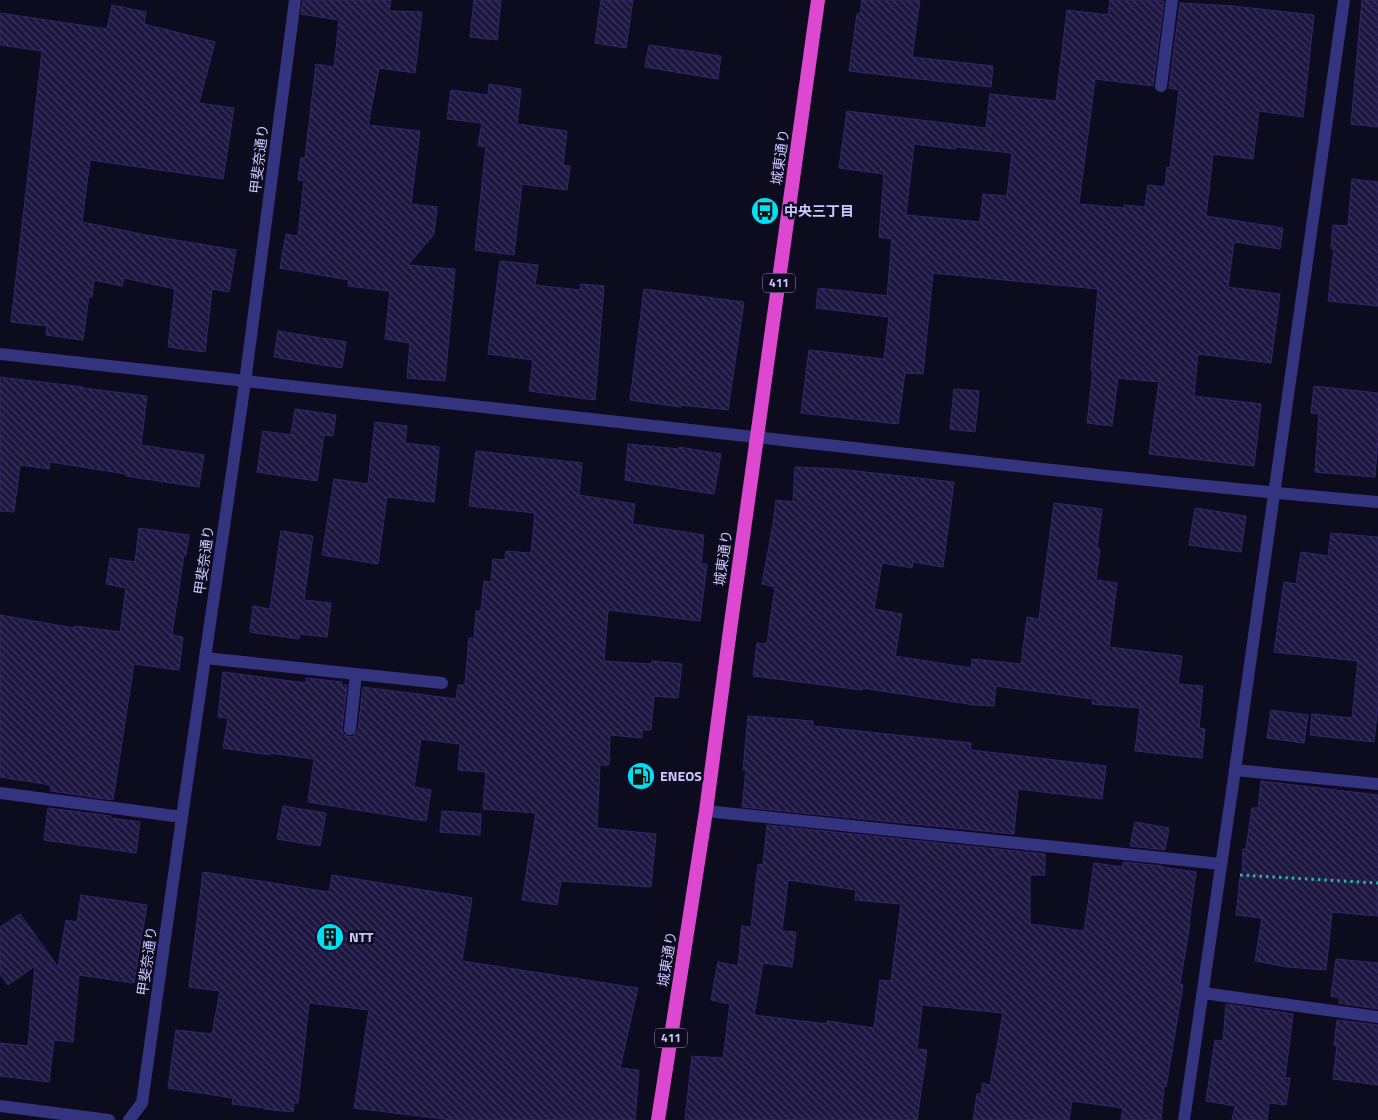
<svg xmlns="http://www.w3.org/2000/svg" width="1378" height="1120" font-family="'Titillium Web','Noto Sans JP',sans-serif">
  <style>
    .building { fill: url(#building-back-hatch); stroke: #33266d; fill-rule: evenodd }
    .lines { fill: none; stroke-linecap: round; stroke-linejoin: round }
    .path { stroke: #26b5a9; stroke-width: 3; stroke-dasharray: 2.5 4; stroke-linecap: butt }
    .service { stroke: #343380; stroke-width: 12 }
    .tertiary { stroke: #343380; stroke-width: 12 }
    .trunk { stroke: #dc48d0; stroke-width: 14 }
    .labels { text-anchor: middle; stroke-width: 5; stroke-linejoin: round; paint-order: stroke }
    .shield { fill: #0d0b1e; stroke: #938fbc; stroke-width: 1 }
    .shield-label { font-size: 12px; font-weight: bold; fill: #cdc7ff }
    .street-label { font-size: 14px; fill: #cdc7ff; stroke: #0d0b1e }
    .poi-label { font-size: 14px; font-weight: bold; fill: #cdc7ff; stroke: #0d0b1e; text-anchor: start }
  </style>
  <defs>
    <pattern id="building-back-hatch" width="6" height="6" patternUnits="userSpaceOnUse" patternTransform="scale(1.25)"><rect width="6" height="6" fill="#1d1640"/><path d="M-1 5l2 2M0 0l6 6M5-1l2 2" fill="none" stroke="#3d365d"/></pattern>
  </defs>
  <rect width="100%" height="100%" fill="#0d0b1e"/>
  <g class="building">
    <path d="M303,0H391L389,11L422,12L415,73L379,68L368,125L420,131L411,204L437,207L434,234L408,265L455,269L445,381L407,378L410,343L385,339L390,291L348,286L349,280L280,268L286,234L298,236L304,181L298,180L301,158H305L316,64L334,67L339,20L301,14Z"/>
    <path d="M474,0H501L497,40L470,37Z"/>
    <path d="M601,0H633L626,48L595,43Z"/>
    <path d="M862,0H920L912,57L993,66L991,87L849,71L857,14H860Z"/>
    <path d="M1110,0H1161L1160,1H1164L1153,86L1095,79L1079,204L1124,208V205L1145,207L1148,185L1165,187L1167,167L1170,168L1179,90L1169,88L1180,3L1233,6L1314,15L1303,117L1259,111L1253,159L1213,154L1206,216L1283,228L1280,249L1234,242L1228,287L1280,294L1271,363L1198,354L1194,396L1261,404L1254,466L1149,454L1159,382L1118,378L1112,426L1087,423L1093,371H1091L1098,289L933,273L923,374L905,373L898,424L801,413L809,350L884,359L889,317L816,308L818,288L887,296L892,239L879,237L884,174L839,168L847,111L986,128L990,94L1056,101L1067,10L1108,15ZM914,144L955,149L956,147L1012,153L1007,196L983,194L980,222L906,215Z"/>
    <path d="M1362,0H1378V127L1351,124Z"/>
    <path d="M112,5L146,12L144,24L215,42L199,103L234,108L223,179L90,160L82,222L146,235L236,250L229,292L212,289L205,352L168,347L175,289L124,278L122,286L94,280L92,297L89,296L83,340L46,335L47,326L11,322L42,51L0,45V13L107,29Z"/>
    <path d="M649,45L721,56L718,79L645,67Z"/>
    <path d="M489,84L521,89L517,124L567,131L563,165L570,166L567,190L522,184L514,255L475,250L486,147L478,146L482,123L447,119L451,90L488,95Z"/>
    <path d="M1352,179L1378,182V306L1328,301L1334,249H1331L1333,225L1348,226Z"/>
    <path d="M500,261L538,265L535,285L580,290L581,284L604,286L595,400L529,391L533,360L488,354Z"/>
    <path d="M644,289L744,302L728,410L681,405V407L630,400Z"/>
    <path d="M278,331L346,342L342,368L274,357Z"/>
    <path d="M0,377L83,387V388L147,396L141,445L204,455L199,487L126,476L127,474L50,462L49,469L20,465L14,512L0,511Z"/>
    <path d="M1314,386L1378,393V437L1375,477L1315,472L1319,414L1311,413Z"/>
    <path d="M954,389L979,391L975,432L950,429Z"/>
    <path d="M295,409L336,415L333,436L324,435L317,481L257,472L263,431L291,435Z"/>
    <path d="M375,422L407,426L405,443L439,447L434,502L387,497L378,564L322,555L334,479L368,484Z"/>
    <path d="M628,444L679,449V447L721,454L714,494L625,480Z"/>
    <path d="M476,451L582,463L579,495L635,504L632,524L704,535L701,564H707L700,621L608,610L604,661L651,664L652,661L682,664L678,698L654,696L651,730H642V738L610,735L609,765H600L597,828L656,834L651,887L561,881L557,905L522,900L536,813L483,809L486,772L458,770L460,744L421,739L414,787L431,790L426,821L308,802L314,759L271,753L270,755L223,748L228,718L218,717L223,672L306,683V678L342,682L341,685H347L342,729L343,733L349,737L354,736L358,730L363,687L456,699L458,685H465L469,638L474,639L476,611H481L484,581L491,582L493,559L505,560L506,551L531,553L535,513L469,506Z"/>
    <path d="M795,467L838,469L954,482L943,567L913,562L912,568L882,563L874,609L902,614L895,656L971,668L972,659L1021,664L1027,617L1039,619L1054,503L1102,509L1097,548L1100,549L1096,580L1117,583L1109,647L1182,656L1178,684L1203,686L1199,728L1205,729L1202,758L1135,751L1140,708L1092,704L1093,699L996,686L994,706L975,705L862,688V690L753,676L757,643L767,644L775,587L762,584L773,524L776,500L793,502Z"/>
    <path d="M1195,508L1246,516L1241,552L1189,545Z"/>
    <path d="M139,528L189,535L186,555H184L172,635L183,637L179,670L134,664L113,800L50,791L51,785L0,777V615L74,628L75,626L120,632L126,588L106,584L110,558L135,562Z"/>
    <path d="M281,531L313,536L304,600L331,603L327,637L300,634L299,639L250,632L253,606L270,609Z"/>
    <path d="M1331,533L1378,537V706L1374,742L1310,735L1312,714L1352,718L1358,661L1274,652L1284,582L1296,584L1301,552L1328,556Z"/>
    <path d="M1271,710L1308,715L1304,743L1267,738Z"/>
    <path d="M748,716L813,721V726L971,743V750L1106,766L1102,799L1018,789L1014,834L742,807L746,770H743Z"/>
    <path d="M1261,781L1378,795V916L1332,912L1326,970L1287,967L1255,961L1262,918L1236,915L1240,878H1242L1243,849H1246L1252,808H1258Z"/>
    <path d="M283,806L326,813L320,846L277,839Z"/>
    <path d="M48,808L111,816V818L140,822L136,853L44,840Z"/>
    <path d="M442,811L481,814L480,835L440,832Z"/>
    <path d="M1135,822L1169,828L1165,850L1130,846Z"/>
    <path d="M767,825L1045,854V875H1030V924L1084,931L1094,863L1122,867L1123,862L1162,866V867L1196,872L1189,923H1190L1180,984L1183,985L1166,1087L1164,1086L1161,1120H1121L1123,1108L1072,1101L1069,1120H973L977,1094H981L983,1083L990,1085L1003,1013L922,1005L917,1049L927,1050L917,1120H685L692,1056L723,1058L730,1004L711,1000L718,962L738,966L742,926L751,927L758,864L763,865ZM788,880L856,890L855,900L901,904L891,981L880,980L874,1028L827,1021V1024L754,1015L763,963L792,967L796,932L782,931Z"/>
    <path d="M203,872L329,892L332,875L472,898L462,961L638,988L620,1068L639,1070L635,1120H452L354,1108L369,1010L309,1003L298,1103H294L293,1112L264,1109V1108L232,1104L233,1098L168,1088L176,1030L212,1034L220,991L189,987Z"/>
    <path d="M81,895L147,905L134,983L79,975L73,1042L54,1040L49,1082L0,1076V1043L28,1046L35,966L8,985L0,974V927L20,914L58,967L66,920L77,922Z"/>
    <path d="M1336,959L1378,963V1009L1339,1003L1340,998L1331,996Z"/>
    <path d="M1226,1004L1293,1014L1285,1078H1290L1286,1105L1269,1103L1267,1120H1232L1235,1106L1206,1101L1215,1040L1223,1041Z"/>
    <path d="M1337,1020L1378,1025V1085L1333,1079L1337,1046L1334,1045Z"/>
  </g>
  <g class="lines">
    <path class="path" d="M1240,875L1378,883"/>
    <g class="service">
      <path d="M1161,86L1172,0"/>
      <path d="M205,658L442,683"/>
      <path d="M350,729L356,674"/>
      <path d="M1235,770L1378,784"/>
      <path d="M0,793L182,817"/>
      <path d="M706,811L1221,864"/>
      <path d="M1203,993L1378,1017"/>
    </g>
    <g class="tertiary">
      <path d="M0,354C261,384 522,411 782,440C981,462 1179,485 1378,502"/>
      <path d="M0,1106L109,1120"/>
      <path d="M129,1120L142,1103L182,817L245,382L295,0"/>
      <path d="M1184,1120L1235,770L1344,0"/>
    </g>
    <path class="trunk" d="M658,1120L706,811L730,630L818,0"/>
  </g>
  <defs>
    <symbol id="bus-disc" viewBox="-11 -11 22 22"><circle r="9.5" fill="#00e0f2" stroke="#0d0b1e"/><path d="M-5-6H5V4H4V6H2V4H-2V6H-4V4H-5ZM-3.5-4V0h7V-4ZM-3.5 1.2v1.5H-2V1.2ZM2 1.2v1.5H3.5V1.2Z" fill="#111"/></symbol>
    <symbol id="fuel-disc" viewBox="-11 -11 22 22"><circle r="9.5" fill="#00e0f2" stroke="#0d0b1e"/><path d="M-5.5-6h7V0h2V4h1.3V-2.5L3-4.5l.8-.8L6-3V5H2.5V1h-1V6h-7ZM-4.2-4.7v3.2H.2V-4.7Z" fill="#111"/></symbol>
    <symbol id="building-disc" viewBox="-11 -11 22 22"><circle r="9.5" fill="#00e0f2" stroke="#0d0b1e"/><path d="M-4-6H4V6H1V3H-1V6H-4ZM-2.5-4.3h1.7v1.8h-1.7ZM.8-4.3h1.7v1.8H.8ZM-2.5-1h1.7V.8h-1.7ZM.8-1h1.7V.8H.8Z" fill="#111"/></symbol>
  </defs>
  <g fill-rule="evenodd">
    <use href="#bus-disc" x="749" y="195" width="32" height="32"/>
    <use href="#fuel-disc" x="625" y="760" width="32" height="32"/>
    <use href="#building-disc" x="314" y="921" width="32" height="32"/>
  </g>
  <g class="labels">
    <g class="shield">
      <rect x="763" y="273.5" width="32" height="19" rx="4"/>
      <rect x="655" y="1028.5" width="32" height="19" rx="4"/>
    </g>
    <g class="shield-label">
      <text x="779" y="287">411</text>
      <text x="671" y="1042">411</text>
    </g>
    <g class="street-label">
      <text transform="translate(780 157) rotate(-82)" y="5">城東通り</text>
      <text transform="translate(259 159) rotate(-83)" y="5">甲斐奈通り</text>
      <text transform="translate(723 558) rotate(-82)" y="5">城東通り</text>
      <text transform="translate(204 560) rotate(-82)" y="5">甲斐奈通り</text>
      <text transform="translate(667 959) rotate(-81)" y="5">城東通り</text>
      <text transform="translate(147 961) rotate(-82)" y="5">甲斐奈通り</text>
    </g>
    <g class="poi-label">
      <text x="784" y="216">中央三丁目</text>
      <text x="660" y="781">ENEOS</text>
      <text x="349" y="942">NTT</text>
    </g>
  </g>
</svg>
